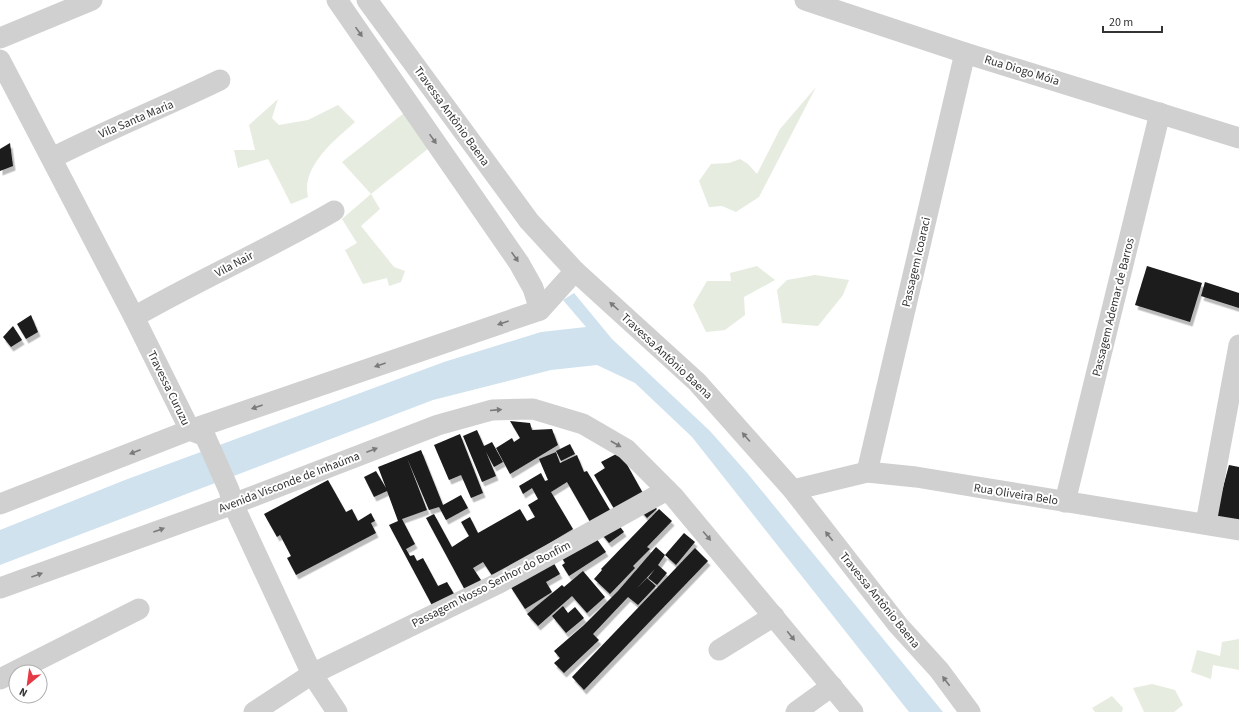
<svg xmlns="http://www.w3.org/2000/svg" width="1239" height="712" font-family="'Source Sans 3',sans-serif">
  <style>
    .green { fill: #e6ecdf }
    .water { fill: #cfe2ee }
    .building { fill: #1a1a1a; filter: url(#shadow) }
    .lines { fill: none; stroke-linecap: round; stroke-linejoin: round }
    .street { stroke: #d0d0d0; stroke-width: 21 }
    .oneway { fill: #7a7a7a }
    .labels { text-anchor: middle; stroke-width: 4; stroke-linejoin: round; paint-order: stroke }
    .street-label { font-size: 12px; fill: #333; stroke: #fff }
  </style>
  <defs>
    <filter id="shadow"><feDropShadow dx="2.5" dy="4.5" stdDeviation="0" flood-color="#0004"/></filter>
  </defs>
  <rect width="100%" height="100%" fill="#fff"/>
  <g class="green">
    <path d="M816,87L759,197L736,212L722,206L709,207L699,181L711,164L729,163L740,159L748,164L757,174L780,129Z"/>
    <path d="M278,99L272,118L279,125L308,120L338,105L355,122C335,140 301,166 308,197L291,204L268,159L238,168L234,150H255L249,125Z"/>
    <path d="M408,110L429,148L371,194L380,209L361,226L394,267L405,271L401,282L389,286L387,278L363,284L345,250L357,243L342,219L371,194L342,162Z"/>
    <path d="M757,266L775,280L744,297L745,315L725,330L706,332L693,305L707,281H731L730,273Z"/>
    <path d="M815,275L849,280L843,295L818,326L782,323L777,290L787,280Z"/>
    <path d="M1239,639V670L1213,665L1211,679L1191,672L1197,650L1220,656L1222,642Z"/>
    <path d="M1152,684L1175,690L1183,705L1174,712H1144L1133,688Z"/>
    <path d="M1112,696L1123,708L1122,712H1095L1092,708Z"/>
  </g>
  <path class="water" d="M574,293L612,339L710,431L748,474L943,712H909L692,437L635,383L597,365L551,370L433,400L0,565V530L125,480L444,362L541,332L586,327L563,300Z"/>
  <g class="building">
    <path d="M10,143L13,166L0,171V149Z"/>
    <path d="M1147,266L1202,283L1190,322L1135,305Z"/>
    <path d="M1205,282L1239,293V308L1201,296Z"/>
    <path d="M31,315L38,332L26,339L17,324Z"/>
    <path d="M13,326L22,340L11,347L3,337Z"/>
    <path d="M510,421L530,423L532,430L552,429L558,445L510,474L496,448L512,438L514,442L520,438Z"/>
    <path d="M477,430L484,446L492,442L503,462L494,467L486,452L496,476L482,482L463,436Z"/>
    <path d="M460,434L483,493L471,498L461,475L449,480L434,445Z"/>
    <path d="M570,444L575,454L561,461L556,451Z"/>
    <path d="M421,450L443,505L461,495L468,508L446,520L439,507L429,510L407,458L427,510L402,519L415,544L406,549L410,556L414,555L417,561L423,558L438,586L447,582L456,597L434,609L389,525L398,521L387,491L374,497L364,477L376,471L386,488L378,467Z"/>
    <path d="M556,452L560,463L577,455L584,472L587,471L613,515L593,527L567,482L551,492L573,529L493,577L483,562L473,568L483,583L466,592L426,518L434,514L452,547L469,536L461,522L470,517L478,533L520,509L527,521L535,517L528,505L538,499L532,488L523,494L519,486L541,473L545,481L548,480L539,459Z"/>
    <path d="M620,452L644,495L616,512L594,475L605,468L601,462Z"/>
    <path d="M1229,465L1239,467V526L1214,521Z"/>
    <path d="M328,480L346,512L352,509L358,521L371,513L375,521L371,523L376,533L296,575L287,558L291,556L280,535L277,537L264,514Z"/>
    <path d="M649,501L657,509L647,518L640,510Z"/>
    <path d="M659,509L672,521L647,547L650,549L633,566L635,568L610,594L594,579L602,570L601,569Z"/>
    <path d="M615,520L624,532L609,543L600,532Z"/>
    <path d="M684,533L695,542L676,565L665,555Z"/>
    <path d="M594,535L606,552L569,576L562,565L565,563L561,557Z"/>
    <path d="M656,547L665,555L658,565L667,573L657,585L648,578L655,569L637,588L647,578L656,586L638,605L628,597L593,634L599,640L564,673L554,663L560,658L554,651L584,625L618,591Z"/>
    <path d="M695,548L708,561L584,690L572,677Z"/>
    <path d="M552,560L560,574L546,582L552,592L525,609L510,586Z"/>
    <path d="M583,571L605,597L587,613L572,596L538,626L527,614L562,585L564,587Z"/>
    <path d="M563,606L568,613L575,607L584,618L566,633L552,616Z"/>
  </g>
  <g class="lines">
    <g class="street">
      <path d="M337,0L519,263L533,288L540,310"/>
      <path d="M367,0L529,221L575,271L697,382L793,490L898,625L939,670L970,712"/>
      <path d="M805,0L965,53L1239,138"/>
      <path d="M0,38L92,0"/>
      <path d="M0,60L134,317L190,430L205,436L229,490L233,504L312,674L337,712"/>
      <path d="M52,158C107,130 164,107 220,80"/>
      <path d="M134,317C200,279 269,249 334,211"/>
      <path d="M867,472L965,53"/>
      <path d="M793,490L867,472L916,477L1239,530"/>
      <path d="M1065,502L1160,113"/>
      <path d="M0,504L190,430L540,310L575,271"/>
      <path d="M1206,523L1239,345"/>
      <path d="M0,588L233,504L438,425L492,410L533,409L583,424L626,449L674,497L853,712"/>
      <path d="M719,650L774,616"/>
      <path d="M0,679L139,609"/>
      <path d="M254,712L312,674L499,583L667,490"/>
      <path d="M796,712L832,686"/>
    </g>
  </g>
  <defs><path id="oneway-solid" d="M-6-.8H1V-3.2L6.5 0L1 3.2V.8H-6Z"/></defs>
  <g class="oneway">
    <use href="#oneway-solid" transform="translate(359 32) rotate(55)"/>
    <use href="#oneway-solid" transform="translate(433 139) rotate(55)"/>
    <use href="#oneway-solid" transform="translate(515 257) rotate(55)"/>
    <use href="#oneway-solid" transform="translate(614 306) rotate(-138)"/>
    <use href="#oneway-solid" transform="translate(503 323) rotate(161)"/>
    <use href="#oneway-solid" transform="translate(380 365) rotate(161)"/>
    <use href="#oneway-solid" transform="translate(257 407) rotate(161)"/>
    <use href="#oneway-solid" transform="translate(496 410) rotate(-5)"/>
    <use href="#oneway-solid" transform="translate(746 437) rotate(-131)"/>
    <use href="#oneway-solid" transform="translate(616 444) rotate(30)"/>
    <use href="#oneway-solid" transform="translate(372 450) rotate(-21)"/>
    <use href="#oneway-solid" transform="translate(135 452) rotate(159)"/>
    <use href="#oneway-solid" transform="translate(159 530) rotate(-20)"/>
    <use href="#oneway-solid" transform="translate(707 536) rotate(50)"/>
    <use href="#oneway-solid" transform="translate(829 536) rotate(-128)"/>
    <use href="#oneway-solid" transform="translate(37 575) rotate(-20)"/>
    <use href="#oneway-solid" transform="translate(791 636) rotate(51)"/>
    <use href="#oneway-solid" transform="translate(946 681) rotate(-127)"/>
  </g>
  <g class="labels">
    <g class="street-label">
      <text transform="translate(1022 70) rotate(17)" y="4">Rua Diogo Móia</text>
      <text transform="translate(452 116) rotate(54)" y="4">Travessa Antônio Baena</text>
      <text transform="translate(136 119) rotate(-23)" y="4">Vila Santa Maria</text>
      <text transform="translate(916 262) rotate(-77)" y="4">Passagem Icoaraci</text>
      <text transform="translate(234 264) rotate(-28)" y="4">Vila Nair</text>
      <text transform="translate(1113 307) rotate(-76)" y="4">Passagem Ademar de Barros</text>
      <text transform="translate(667 356) rotate(43)" y="4">Travessa Antônio Baena</text>
      <text transform="translate(169 388) rotate(64)" y="4">Travessa Curuzu</text>
      <text transform="translate(289 482) rotate(-21)" y="4">Avenida Visconde de Inhaúma</text>
      <text transform="translate(1016 494) rotate(9)" y="4">Rua Oliveira Belo</text>
      <text transform="translate(491 584) rotate(-27)" y="4">Passagem Nosso Senhor do Bonfim</text>
      <text transform="translate(880 600) rotate(51)" y="4">Travessa Antônio Baena</text>
    </g>
  </g>
  <g transform="translate(28 684) rotate(209)"><circle r="19" fill="#ffffff" stroke="#adadad"/>
  <path d="M0-3L7 15L0 10L-7 15Z" fill="#e63946"/>
  <text y="-6" font-size="11" font-weight="bold" text-anchor="middle" fill="#333333">N</text>
  </g>
  <path d="M1103 26v6h59v-6" fill="none" stroke="#333333" stroke-width="2"/>
  <text x="1109" y="26" font-size="12" fill="#333333" stroke="#ffffff" stroke-width="3" paint-order="stroke">20 m</text>
</svg>
